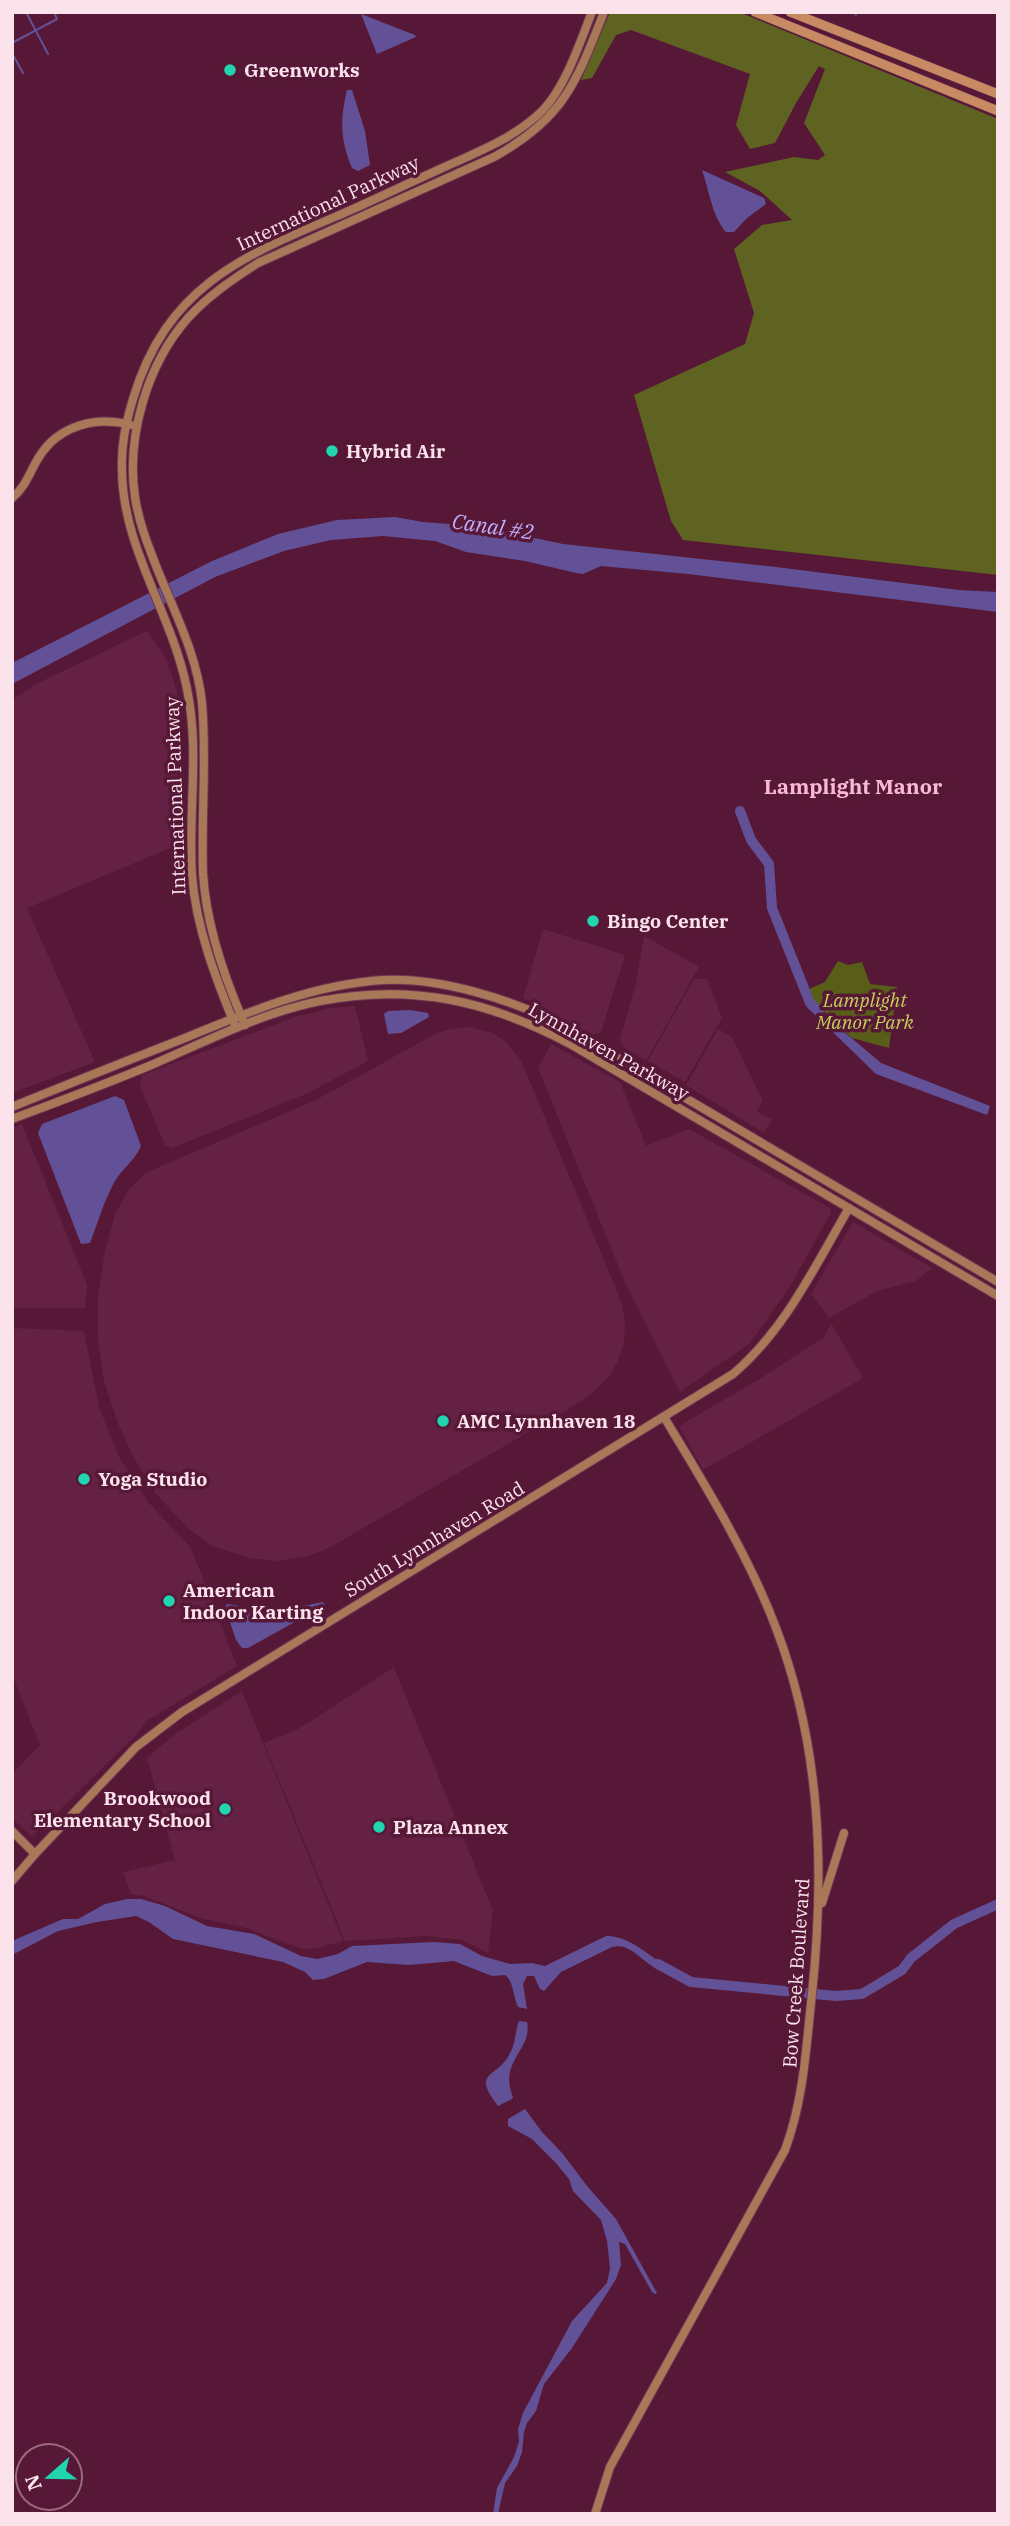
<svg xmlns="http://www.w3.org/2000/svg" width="1010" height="2526" font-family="'IBM Plex Serif',serif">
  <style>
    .built { fill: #652143 }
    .green { fill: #585d17 }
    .forest { fill: #5e6322 }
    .water { fill: #635197 }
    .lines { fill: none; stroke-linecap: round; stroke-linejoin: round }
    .stream { stroke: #635197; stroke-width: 2 }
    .river { stroke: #635197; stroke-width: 10 }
    .secondary-casing { stroke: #703853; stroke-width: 10 }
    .primary-casing { stroke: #703853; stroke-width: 10 }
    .secondary { stroke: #a87859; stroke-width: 8 }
    .primary { stroke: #c88a62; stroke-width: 9 }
    .poi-dot { fill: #20d5b0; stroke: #561836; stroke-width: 2.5 }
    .labels { text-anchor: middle; stroke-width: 7; stroke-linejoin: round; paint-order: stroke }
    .poi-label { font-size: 19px; font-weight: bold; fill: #fbe3ec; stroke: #561836; text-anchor: start }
    .street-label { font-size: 19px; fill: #fbe3ec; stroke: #561836 }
    .park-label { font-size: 19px; font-style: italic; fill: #c5cf5c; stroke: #561836 }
    .water-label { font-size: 21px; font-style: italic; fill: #c1b0ff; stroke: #561836 }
    .neighbourhood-label { font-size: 21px; font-weight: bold; fill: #f8bad2; stroke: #561836 }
  </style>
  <rect width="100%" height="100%" fill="#561836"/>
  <g class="built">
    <path d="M147,631L166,658L177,692L180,844L27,908L95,1062L12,1093V700L38,683Z"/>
    <path d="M543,929L625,955L601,1032L594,1035L523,998Z"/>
    <path d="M644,936L699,967L646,1061L623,1047L620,1039L636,983Z"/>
    <path d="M694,979H707L722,1018L685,1082L648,1061Z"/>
    <path d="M355,1006L368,1061L308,1093L172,1148L165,1145L140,1086L142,1075L295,1017L330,1008Z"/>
    <path d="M469,1027L493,1033L504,1040L521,1060L621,1301L625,1322L624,1342L617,1363L609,1376L593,1392L575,1405L329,1548L308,1556L279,1561L250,1558L212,1546L189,1529L156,1494L134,1458L119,1426L104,1381L98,1340V1295L105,1251L116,1212L130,1188L147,1172L316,1100L433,1035L450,1029Z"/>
    <path d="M718,1029L732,1037L763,1101L757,1111L772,1120L764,1133L686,1085Z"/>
    <path d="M551,1044L620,1082L646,1146L689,1129L830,1208L831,1213L788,1290L750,1343L680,1392L624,1280L538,1068Z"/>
    <path d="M22,1124L87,1285L85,1308H12V1128Z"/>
    <path d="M853,1222L932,1268L916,1281L877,1291L829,1318L811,1294Z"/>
    <path d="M831,1323L863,1378L703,1470L679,1426L763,1377L824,1337Z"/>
    <path d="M12,1328L84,1331L99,1407L119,1457L149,1503L191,1548L237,1666L148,1720L135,1736L32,1837L12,1818V1774L40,1745L12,1674Z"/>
    <path d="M394,1667L493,1911L488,1953L462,1940L427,1936L345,1941L264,1743L300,1728Z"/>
    <path d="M242,1691L343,1941L318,1948L302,1949L246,1928L200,1918L144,1896L131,1894L123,1872L175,1860L147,1758L175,1734Z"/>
  </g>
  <path class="green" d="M838,961L848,965L862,962L870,984L897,987L889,1048L852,1038L815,1003L807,990L825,982Z"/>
  <path class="forest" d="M610,12H739L998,119V575L683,540L671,521L634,395L745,344L754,313L734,249L762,225L792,220L760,191L725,172L794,157L818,160L825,155L804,123L825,69L819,66L796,103L775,143L750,149L736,125L750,74L631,30L616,35L592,78L581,80Z"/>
  <g class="water">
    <path d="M361,14L415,35L416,37L377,54Z"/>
    <path d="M347,90H352L365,131L370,165L358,171L352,168C340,140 340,119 347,90Z"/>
    <path d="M702,170L764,198L766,204L747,218L734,232H726C712,216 709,190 702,170Z"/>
    <path d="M395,517L423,522L477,526L563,544L776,567L959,590L998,592V612L688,574L601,566L583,574L576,573L525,561L466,552L435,541L383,536L331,540L284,551L215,577L12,684V663L212,561L278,534L337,520Z"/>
    <path d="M810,1003L881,1063L990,1106L987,1115L876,1074L807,1007Z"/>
    <path d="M410,1010L428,1013L429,1017L401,1033L388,1034L384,1014L388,1011Z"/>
    <path d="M115,1096L124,1100L141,1146C135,1160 123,1168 115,1181C104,1201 98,1222 90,1243L81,1244L38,1133L42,1124Z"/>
    <path d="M323,1602L325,1605L248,1648H242L236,1640L225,1608L227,1604C267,1611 284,1610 323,1602Z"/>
    <path d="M127,1899H141L165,1906L207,1926L254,1934L301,1956L317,1959L338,1954L352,1946L434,1942L460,1944L482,1956L510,1964L532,1963L545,1966L606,1936C628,1935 650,1956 667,1967L670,1972C647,1973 635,1941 612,1947L561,1972L544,1991L540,1989L534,1976H527L523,1984L527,2009L518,2007C513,1997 514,1982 505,1975L492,1976L454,1961L409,1965L367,1962L324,1979L313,1980L305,1972L283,1962L173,1939L149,1922L136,1916L97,1922L58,1931L12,1955V1941L63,1919H78L105,1904Z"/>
    <path d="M519,2021L527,2022C533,2050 498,2061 513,2097L512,2099L498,2106C470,2070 498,2079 510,2053C516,2043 515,2031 519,2021Z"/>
    <path d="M525,2109L542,2132L563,2154L587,2186L616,2219L657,2293L655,2294L652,2292L625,2244L619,2242L621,2265L616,2279L572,2348L544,2384L536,2411L527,2423L524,2432L522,2452L517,2466L505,2483L498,2514H493L497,2488L514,2457L519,2442L518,2429L523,2413L572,2321L607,2283L610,2268L607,2241L601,2220L573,2191L569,2179L555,2162L532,2139L508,2126V2119Z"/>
  </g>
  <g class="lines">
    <g class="stream">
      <path d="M26,12L48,54"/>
      <path d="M854,12L856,15"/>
      <path d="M12,43L57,19L54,12"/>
      <path d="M12,53L23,73"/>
    </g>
    <g class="river">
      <path d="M740,811L751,840L769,864L772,908L810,1003L819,1011"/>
      <path d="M658,1964L691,1982L836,1996L862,1994L902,1970L911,1958L954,1924L998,1904"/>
    </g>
    <defs>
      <g id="secondary">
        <path d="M12,498C26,487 30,471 39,457C59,425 96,416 131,425"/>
        <path d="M245,1025C224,977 206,925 203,873C201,816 207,759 202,703C197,652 171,606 153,558C145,538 138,518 135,497C126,437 147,364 188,318C208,296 233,279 258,263L494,157C564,118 576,83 604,12"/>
        <path d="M236,1028C216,979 196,928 192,875C188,813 200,750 187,689C172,613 122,548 122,469C121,444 126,423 133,399C168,282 248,254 351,210C380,197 409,183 438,170C475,153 514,139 543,110C566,86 580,42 592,12"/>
        <path d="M12,1107C68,1084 124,1062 180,1040C246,1013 313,984 384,980C439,977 509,999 558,1023L998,1282"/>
        <path d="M12,1119C60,1101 109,1083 156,1063C209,1040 264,1012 320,1001C413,983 490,1001 572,1045L998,1296"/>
        <path d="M12,1831L35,1854"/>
        <path d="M12,1881L35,1854L136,1747L182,1712L733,1374C785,1330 815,1266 849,1208"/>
        <path d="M822,1903L844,1833"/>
        <path d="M595,2514L610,2467L785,2150C804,2099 806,2047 812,1994C825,1870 821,1746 776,1628C748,1554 705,1485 664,1417"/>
      </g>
      <g id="primary">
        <path d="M755,12L998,111"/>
        <path d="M790,12L998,94"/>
      </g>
    </defs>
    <use href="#secondary" class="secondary-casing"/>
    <use href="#primary" class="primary-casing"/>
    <use href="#secondary" class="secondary"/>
    <use href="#primary" class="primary"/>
  </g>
  <g class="poi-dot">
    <circle cx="230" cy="70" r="7"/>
    <circle cx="332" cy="451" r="7"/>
    <circle cx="593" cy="921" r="7"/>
    <circle cx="443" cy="1421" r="7"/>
    <circle cx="84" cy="1479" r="7"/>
    <circle cx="169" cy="1601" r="7"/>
    <circle cx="225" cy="1809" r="7"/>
    <circle cx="379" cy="1827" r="7"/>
  </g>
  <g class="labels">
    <g class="poi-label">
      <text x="244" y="77">Greenworks</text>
      <text x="346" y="458">Hybrid Air</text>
      <text x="607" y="928">Bingo Center</text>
      <text x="457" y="1428">AMC Lynnhaven 18</text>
      <text x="98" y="1486">Yoga Studio</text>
      <text x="183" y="1597">American<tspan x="183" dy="22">Indoor Karting</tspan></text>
      <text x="211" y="1805" text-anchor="end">Brookwood<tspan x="211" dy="22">Elementary School</tspan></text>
      <text x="393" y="1834">Plaza Annex</text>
    </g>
    <g class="street-label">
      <text transform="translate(328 203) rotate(-25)" y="7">International Parkway</text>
      <text transform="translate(175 796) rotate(-92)" y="7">International Parkway</text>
      <text transform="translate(609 1051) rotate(29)" y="7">Lynnhaven Parkway</text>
      <text transform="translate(434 1539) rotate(-31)" y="7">South Lynnhaven Road</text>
      <text transform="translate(796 1973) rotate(-86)" y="7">Bow Creek Boulevard</text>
    </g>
    <g class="park-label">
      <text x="865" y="1007">Lamplight<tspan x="865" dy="22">Manor Park</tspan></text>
    </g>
    <g class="water-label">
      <text transform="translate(493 527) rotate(8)" y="7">Canal #2</text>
    </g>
    <g class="neighbourhood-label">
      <text x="853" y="794">Lamplight Manor</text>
    </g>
  </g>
  <rect width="1010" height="2526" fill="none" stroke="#fbe3ec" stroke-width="28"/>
  <g transform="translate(49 2477) rotate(250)"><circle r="33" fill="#561836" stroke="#98697f" stroke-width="2"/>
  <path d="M0-5L12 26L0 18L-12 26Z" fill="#20d5b0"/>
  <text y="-10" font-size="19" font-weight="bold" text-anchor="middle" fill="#fbe3ec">N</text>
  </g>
</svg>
